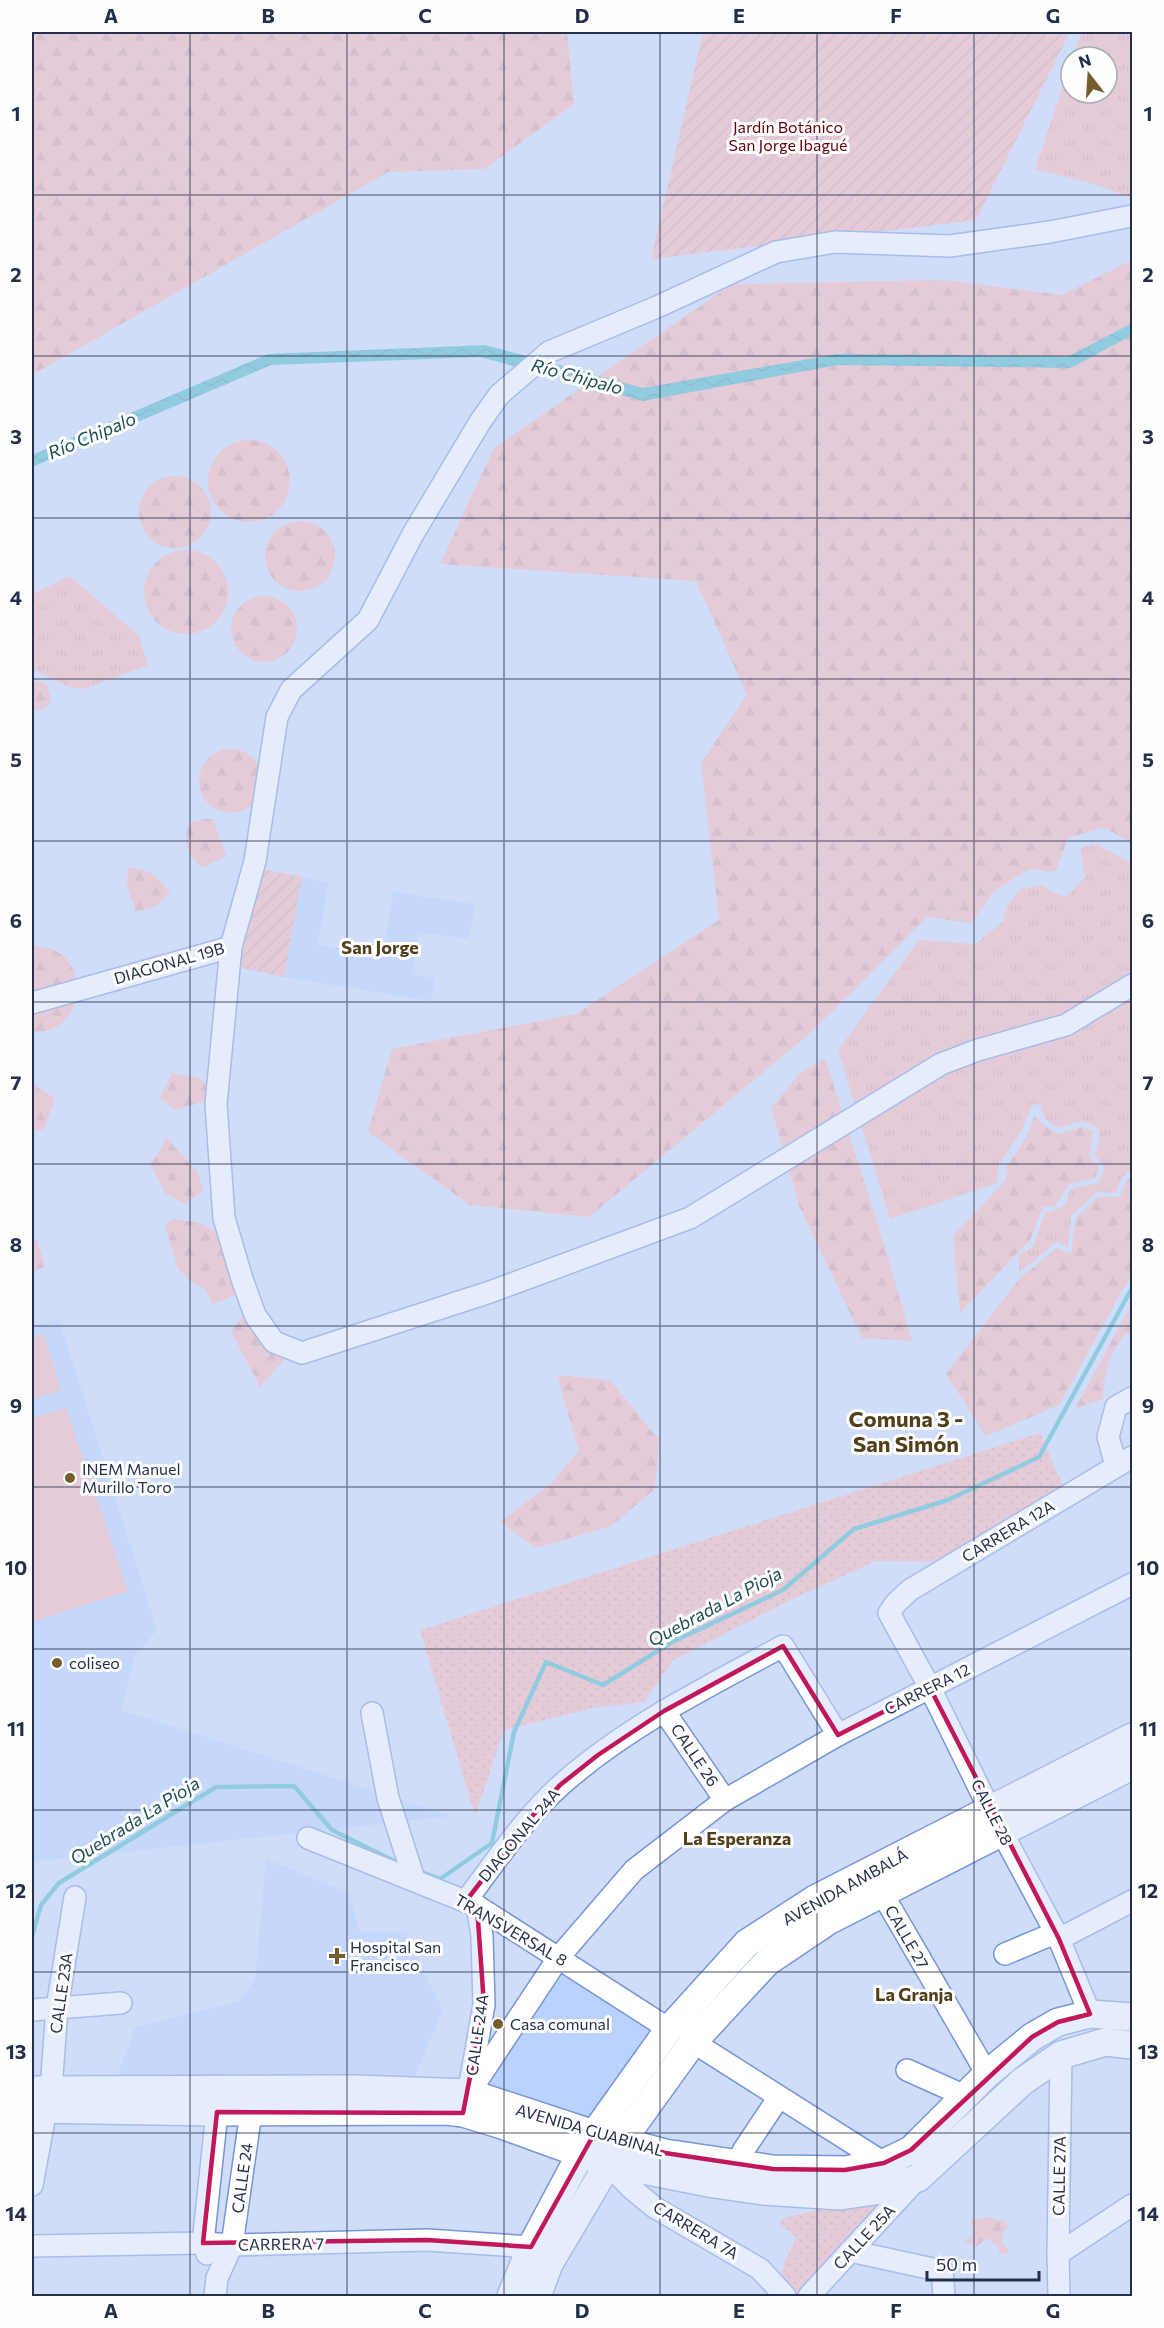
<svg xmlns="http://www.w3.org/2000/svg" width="1164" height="2328" font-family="Commissioner,sans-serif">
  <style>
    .built { fill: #bbd1ff }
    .grass { fill: url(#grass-tufts) }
    .forest { fill: url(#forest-firs) }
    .park { fill: url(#park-dots) }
    .garden { fill: url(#garden-furrows) }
    .pitch { fill: #feb6b0 }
    .water { fill: url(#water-waves) }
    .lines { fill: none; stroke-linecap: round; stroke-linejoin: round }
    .stream { stroke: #46b7c2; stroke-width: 4.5 }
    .minor-casing { stroke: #7796d7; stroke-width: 24 }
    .major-casing { stroke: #7796d7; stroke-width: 30 }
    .minor { stroke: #fff; stroke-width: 21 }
    .major { stroke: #fff; stroke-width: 27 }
    .marked { fill: none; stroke: #c2185b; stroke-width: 4.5; stroke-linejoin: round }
    .grid { fill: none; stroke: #24304b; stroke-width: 1.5; stroke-opacity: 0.55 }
    .poi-dot { fill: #755e2e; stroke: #fefefe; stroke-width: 2 }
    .labels { text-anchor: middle; stroke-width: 6; stroke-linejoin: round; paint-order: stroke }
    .park-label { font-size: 16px; fill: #65000b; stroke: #fefefe }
    .street-label { font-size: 16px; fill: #24304b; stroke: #fefefe }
    .poi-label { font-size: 16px; fill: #24304b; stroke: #fefefe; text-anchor: start }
    .water-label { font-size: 18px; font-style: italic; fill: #1d4d52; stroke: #fefefe }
    .neighbourhood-label { font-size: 18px; font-weight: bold; fill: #513f19; stroke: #fefefe }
    .district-label { font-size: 22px; font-weight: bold; fill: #513f19; stroke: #fefefe }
    .neatline { fill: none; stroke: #24304b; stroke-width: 2 }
    .grid-label { font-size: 20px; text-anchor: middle; font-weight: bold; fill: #24304b }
  </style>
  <defs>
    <pattern id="grass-tufts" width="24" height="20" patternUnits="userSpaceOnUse" patternTransform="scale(1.5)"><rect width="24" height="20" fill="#feb6b0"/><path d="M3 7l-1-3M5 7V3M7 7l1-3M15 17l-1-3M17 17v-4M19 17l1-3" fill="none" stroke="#da9d99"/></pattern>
    <pattern id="forest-firs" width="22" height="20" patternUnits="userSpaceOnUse" patternTransform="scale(1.5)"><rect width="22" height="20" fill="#feb6b0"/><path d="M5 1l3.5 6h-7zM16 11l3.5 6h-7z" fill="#da9d99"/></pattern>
    <pattern id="park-dots" width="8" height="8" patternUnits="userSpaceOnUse" patternTransform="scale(1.5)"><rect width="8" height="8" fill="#feb6b0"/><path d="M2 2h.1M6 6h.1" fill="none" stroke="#da9d99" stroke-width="1.8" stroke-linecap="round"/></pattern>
    <pattern id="garden-furrows" width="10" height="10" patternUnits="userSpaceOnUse" patternTransform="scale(1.5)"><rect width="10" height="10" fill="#feb6b0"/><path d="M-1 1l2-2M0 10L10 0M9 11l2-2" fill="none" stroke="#da9d99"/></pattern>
    <pattern id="water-waves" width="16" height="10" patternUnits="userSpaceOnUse" patternTransform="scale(1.5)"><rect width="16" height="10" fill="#46b7c2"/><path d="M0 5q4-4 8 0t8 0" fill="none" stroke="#3a95a0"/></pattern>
  </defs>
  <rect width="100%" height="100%" fill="#cfddf9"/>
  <g class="built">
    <path d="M302,877L328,882L318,945L383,955L393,892L475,904L469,939L418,932L412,974L435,978L431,1001L284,977Z"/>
    <path d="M59,1319L157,1630L134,1657L121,1710L452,1816L32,1862V1326Z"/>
    <path d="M266,1859L349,1893L359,1931L406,1933L443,2011L412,2082L115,2081L135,2028L239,2001L255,1979Z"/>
    <path d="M568,1972L657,2030L592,2125L487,2087L560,1975Z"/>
  </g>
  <g class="grass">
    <path d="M1081,32H1132V198L1090,183L1035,169L1071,62V93H1107V57H1073Z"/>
    <path d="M70,576L139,636L148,665L84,689L67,686L32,669V594Z"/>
    <path d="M1095,844L1132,863V1170L1122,1177L1116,1193L1097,1192L1071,1216L1068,1248L1057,1241L1019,1273V1255L1033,1247L1045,1213C1061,1210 1068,1205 1070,1189L1098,1183L1105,1168L1095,1155L1099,1140V1128L1083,1121L1058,1128L1044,1118L1041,1105L1032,1104L1023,1128L999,1165L997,1183L890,1219L838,1050L919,940L975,944L1003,922L1007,905L1021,889L1042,885L1051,892L1066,897L1085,877L1080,848Z"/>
  </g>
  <g class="forest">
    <path d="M32,32H567L574,104L484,169L388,172L32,375Z"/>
    <path d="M1132,260V843L1103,827L1068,838L1055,872L1029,869L994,891L971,923L927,917L807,1036L589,1217L470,1205L368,1132L392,1049L576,1014L719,920L701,763L747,695L696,581L440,564L494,448L732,284L945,280L1062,295Z"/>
    <circle cx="249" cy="481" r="41"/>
    <circle cx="175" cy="512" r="36"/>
    <circle cx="300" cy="556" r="35"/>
    <circle cx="186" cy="592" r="42"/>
    <circle cx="264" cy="629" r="33"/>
    <path d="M38,681L47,685L51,698C48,708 41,712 32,710V682Z"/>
    <circle cx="231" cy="781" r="32"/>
    <path d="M205,819H213L226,856L202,868C187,853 182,843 190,822Z"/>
    <path d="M128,867C152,871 155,874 170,893L157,906L136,912L127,887Z"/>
    <path d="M32,947C91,941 93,1035 32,1032Z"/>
    <path d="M825,1058L887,1254L912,1341L862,1338L800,1208L771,1108L800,1073Z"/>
    <path d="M172,1073L194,1077L204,1081L212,1099L176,1110L160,1098Z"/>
    <path d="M32,1084L55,1098L44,1129L32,1132Z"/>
    <path d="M1035,1115L1041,1123L1057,1134L1084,1127L1093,1131L1089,1156L1099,1167L1095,1178L1069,1184L1055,1206L1043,1207L1030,1240L960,1313L953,1236L1005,1181L1008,1164L1026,1138Z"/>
    <path d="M165,1137L198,1172L203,1191L185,1204L165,1193L150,1163L161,1149Z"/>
    <path d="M1132,1177V1276L1124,1287L1059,1405L986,1436L946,1374L1020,1278L1057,1248L1071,1254L1076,1218L1098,1197H1120L1126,1181Z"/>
    <path d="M172,1219L201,1223L223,1238L238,1294L213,1304L204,1288L193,1283L178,1269L165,1225Z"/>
    <path d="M32,1240H37L45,1266L32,1272Z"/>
    <path d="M1132,1303V1338L1126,1333C1109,1352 1104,1374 1103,1399L1075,1409Z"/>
    <path d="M246,1314L267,1332L299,1343L260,1387L231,1331Z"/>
    <path d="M557,1375L610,1380L659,1440L655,1489L611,1526L536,1548L500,1522L551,1483L579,1451Z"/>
    <path d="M991,2217L996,2221L1003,2220L1009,2228L1002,2232V2243L1009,2249L1007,2254H1000L998,2246L987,2238L976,2247L965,2242L974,2233L970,2220Z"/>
  </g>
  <g class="park">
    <path d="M1040,1433L1064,1489L953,1562L876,1561L786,1602L672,1661L644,1702L593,1708L504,1730L475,1816L420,1630Z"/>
    <path d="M901,2194L797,2296H791L781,2284L784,2263L796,2238L779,2223L784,2218L867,2198Z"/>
  </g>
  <g class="garden">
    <path d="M703,32H1070L976,220L651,259Z"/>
    <path d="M263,869L302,877L284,977L238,967L239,945Z"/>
  </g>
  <g class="pitch">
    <path d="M44,1334L61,1390L32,1399V1337Z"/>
    <path d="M66,1408L128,1591L32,1622V1418Z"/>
  </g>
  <path class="water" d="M1132,323V335L1071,368L838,365L643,401L480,357L271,365L32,467V455L268,354L485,345L643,388L837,354L1069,356Z"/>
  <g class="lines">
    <g class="stream">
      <path d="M419,1871L440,1879L492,1843L514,1732L546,1662L603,1685L672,1642L783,1590L854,1529L948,1500L1039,1457L1132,1288"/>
      <path d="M32,1936L41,1905L59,1883L216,1787L294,1786L332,1830L402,1865"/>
    </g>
    <defs>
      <g id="minor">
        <path d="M1132,216L1050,232L950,246L835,242L776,252L657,307L549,352L499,395L480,422L413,534L368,620L291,690L277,717L255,861L231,947L216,1104L224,1218L242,1279L255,1315L274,1342L302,1353L490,1292L690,1218L941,1064L978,1050L1066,1025L1132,985"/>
        <path d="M32,1003L231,947"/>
        <path d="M1116,1465L1108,1437L1116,1407L1132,1398"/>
        <path d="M664,1711L725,1800"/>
        <path d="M372,1713L388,1798L414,1879"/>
        <path d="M308,1838L477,1906L669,2029"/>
        <path d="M882,1893L987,2074"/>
        <path d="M466,1901C495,1862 526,1816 562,1784C628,1726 707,1687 783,1646L838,1735"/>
        <path d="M1059,1939L1132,1901"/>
        <path d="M1005,1954L1055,1933"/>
        <path d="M32,2010L121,2003"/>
        <path d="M1090,2014L1059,1939L990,1810L930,1688L889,1613L896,1603L910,1590L1132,1457"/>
        <path d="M693,2042L884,2163"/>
        <path d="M907,2070L965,2096"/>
        <path d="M470,2083L484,2005L482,1936L477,1906"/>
        <path d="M51,2090L57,2008L75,1897"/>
        <path d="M466,2105L469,2093L559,1957L634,1870L725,1800L838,1735L1132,1584"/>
        <path d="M743,2151L779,2097"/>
        <path d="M607,2163L631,2188L654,2207L760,2269L785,2296"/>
        <path d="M32,2185L46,2109"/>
        <path d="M32,2246L203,2243L232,2245L427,2240L531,2247"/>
        <path d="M850,2251L942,2271L944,2296"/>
        <path d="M207,2254L203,2243L217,2112"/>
        <path d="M1058,2254L1132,2205"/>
        <path d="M215,2296L217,2278L232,2245L251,2112"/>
        <path d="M809,2296L918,2178"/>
        <path d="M1059,2296L1058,2254L1061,2055"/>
      </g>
      <g id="major">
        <path d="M32,2090L357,2089L469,2093L594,2134L665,2153L773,2169L845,2170L884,2163L911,2150L987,2074L1032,2037L1058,2022L1090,2014L1132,2017"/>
        <path d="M32,2109L217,2112L447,2111L463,2113L499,2124L607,2163L714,2184L763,2191L840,2196L882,2190L918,2178L1023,2081L1061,2055L1105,2042L1132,2045"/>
        <path d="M511,2296L531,2247L580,2155L594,2134L669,2029L747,1943L815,1899L1132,1737"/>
        <path d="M537,2296L549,2264L621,2142L693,2042L767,1962L828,1921L1132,1766"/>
      </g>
    </defs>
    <use href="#minor" class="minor-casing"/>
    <use href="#major" class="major-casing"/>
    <use href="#minor" class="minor"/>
    <use href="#major" class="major"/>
  </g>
  <path d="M0 0H1164V2328H0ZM783,1646L838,1735L930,1688L1059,1939L1090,2014L1058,2022L1032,2037L911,2150L884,2163L845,2170L773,2169L665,2153L594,2134L531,2247L427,2240L203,2243L217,2112L463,2113L484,2005L477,1906L466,1901L527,1822L560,1785L598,1755L664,1711Z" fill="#cfddf9" fill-opacity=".55" fill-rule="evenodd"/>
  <path class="marked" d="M783,1646L838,1735L930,1688L1059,1939L1090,2014L1058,2022L1032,2037L911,2150L884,2163L845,2170L773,2169L665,2153L594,2134L531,2247L427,2240L203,2243L217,2112L463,2113L484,2005L477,1906L466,1901L527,1822L560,1785L598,1755L664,1711Z"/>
  <path class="grid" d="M190,32V2296M347,32V2296M504,32V2296M660,32V2296M817,32V2296M974,32V2296M32,195H1132M32,356H1132M32,518H1132M32,679H1132M32,841H1132M32,1002H1132M32,1164H1132M32,1326H1132M32,1487H1132M32,1649H1132M32,1810H1132M32,1972H1132M32,2133H1132"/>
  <g class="poi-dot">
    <circle cx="70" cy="1478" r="6"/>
    <circle cx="57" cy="1663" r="6"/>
    <path d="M334 1947h6v6h6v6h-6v6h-6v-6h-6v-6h6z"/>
    <circle cx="498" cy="2024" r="6"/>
  </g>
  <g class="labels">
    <g class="park-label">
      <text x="788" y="133">Jardín Botánico<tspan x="788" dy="18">San Jorge Ibagué</tspan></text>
    </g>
    <g class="street-label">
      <text transform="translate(169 963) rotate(-16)" y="6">DIAGONAL 19B</text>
      <text transform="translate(1008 1531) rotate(-31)" y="6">CARRERA 12A</text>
      <text transform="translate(927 1689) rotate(-27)" y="6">CARRERA 12</text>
      <text transform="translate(695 1755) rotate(56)" y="6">CALLE 26</text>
      <text transform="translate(992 1812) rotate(63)" y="6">CALLE 28</text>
      <text transform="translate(519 1835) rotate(-50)" y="6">DIAGONAL 24A</text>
      <text transform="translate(845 1887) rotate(-29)" y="6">AVENIDA AMBALÁ</text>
      <text transform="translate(511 1930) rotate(30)" y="6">TRANSVERSAL 8</text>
      <text transform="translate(907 1937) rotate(60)" y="6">CALLE 27</text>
      <text transform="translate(61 1993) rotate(-82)" y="6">CALLE 23A</text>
      <text transform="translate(477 2035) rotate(-82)" y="6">CALLE 24A</text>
      <text transform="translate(590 2130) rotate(16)" y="6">AVENIDA GUABINAL</text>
      <text transform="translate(1059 2176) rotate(-89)" y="6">CALLE 27A</text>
      <text transform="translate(242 2178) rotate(-82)" y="6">CALLE 24</text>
      <text transform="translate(696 2230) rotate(31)" y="6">CARRERA 7A</text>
      <text transform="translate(864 2237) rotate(-47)" y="6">CALLE 25A</text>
      <text transform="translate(281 2244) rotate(-1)" y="6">CARRERA 7</text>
    </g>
    <g class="poi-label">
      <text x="82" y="1475">INEM Manuel<tspan x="82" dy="18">Murillo Toro</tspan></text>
      <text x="69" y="1669">coliseo</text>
      <text x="350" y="1953">Hospital San<tspan x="350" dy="18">Francisco</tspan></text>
      <text x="510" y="2030">Casa comunal</text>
    </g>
    <g class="water-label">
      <text transform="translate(577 377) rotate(15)" y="6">Río Chipalo</text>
      <text transform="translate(92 436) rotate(-23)" y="6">Río Chipalo</text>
      <text transform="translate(715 1607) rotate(-28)" y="6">Quebrada La Pioja</text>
      <text transform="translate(135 1821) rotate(-32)" y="6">Quebrada La Pioja</text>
    </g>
    <g class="neighbourhood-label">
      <text x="380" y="954">San Jorge</text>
      <text x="737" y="1845">La Esperanza</text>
      <text x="914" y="2001">La Granja</text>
    </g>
    <g class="district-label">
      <text x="906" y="1427">Comuna 3 -<tspan x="906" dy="25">San Simón</tspan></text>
    </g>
  </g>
  <rect width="1164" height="2328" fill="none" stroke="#fefefe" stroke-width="66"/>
  <g transform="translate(1089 75) rotate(343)"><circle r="28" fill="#fefefe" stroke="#a7acb6" stroke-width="1.5"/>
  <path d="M0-4.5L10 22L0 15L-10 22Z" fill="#755e2e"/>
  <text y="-9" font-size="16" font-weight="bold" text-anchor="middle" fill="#24304b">N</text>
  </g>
  <path d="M927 2271v9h112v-9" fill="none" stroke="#24304b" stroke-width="3"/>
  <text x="936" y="2271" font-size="18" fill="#24304b" stroke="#fefefe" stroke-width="4.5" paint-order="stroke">50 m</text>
  <rect x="33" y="33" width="1098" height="2262" class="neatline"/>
  <g class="grid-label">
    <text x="111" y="23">A</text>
    <text x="268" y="23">B</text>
    <text x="425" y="23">C</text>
    <text x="582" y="23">D</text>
    <text x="739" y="23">E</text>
    <text x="896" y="23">F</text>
    <text x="1053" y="23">G</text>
    <text x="16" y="121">1</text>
    <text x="1148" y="121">1</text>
    <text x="16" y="282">2</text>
    <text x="1148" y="282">2</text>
    <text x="16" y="444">3</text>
    <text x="1148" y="444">3</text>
    <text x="16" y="605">4</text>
    <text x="1148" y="605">4</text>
    <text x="16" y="767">5</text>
    <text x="1148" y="767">5</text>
    <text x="16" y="928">6</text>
    <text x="1148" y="928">6</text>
    <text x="16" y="1090">7</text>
    <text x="1148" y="1090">7</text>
    <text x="16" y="1252">8</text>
    <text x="1148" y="1252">8</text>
    <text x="16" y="1413">9</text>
    <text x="1148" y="1413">9</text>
    <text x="16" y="1575">10</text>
    <text x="1148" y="1575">10</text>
    <text x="16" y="1736">11</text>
    <text x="1148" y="1736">11</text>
    <text x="16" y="1898">12</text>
    <text x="1148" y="1898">12</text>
    <text x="16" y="2059">13</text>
    <text x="1148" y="2059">13</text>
    <text x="16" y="2221">14</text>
    <text x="1148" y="2221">14</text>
    <text x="111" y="2318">A</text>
    <text x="268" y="2318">B</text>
    <text x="425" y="2318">C</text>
    <text x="582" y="2318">D</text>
    <text x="739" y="2318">E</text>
    <text x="896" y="2318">F</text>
    <text x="1053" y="2318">G</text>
  </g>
</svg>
